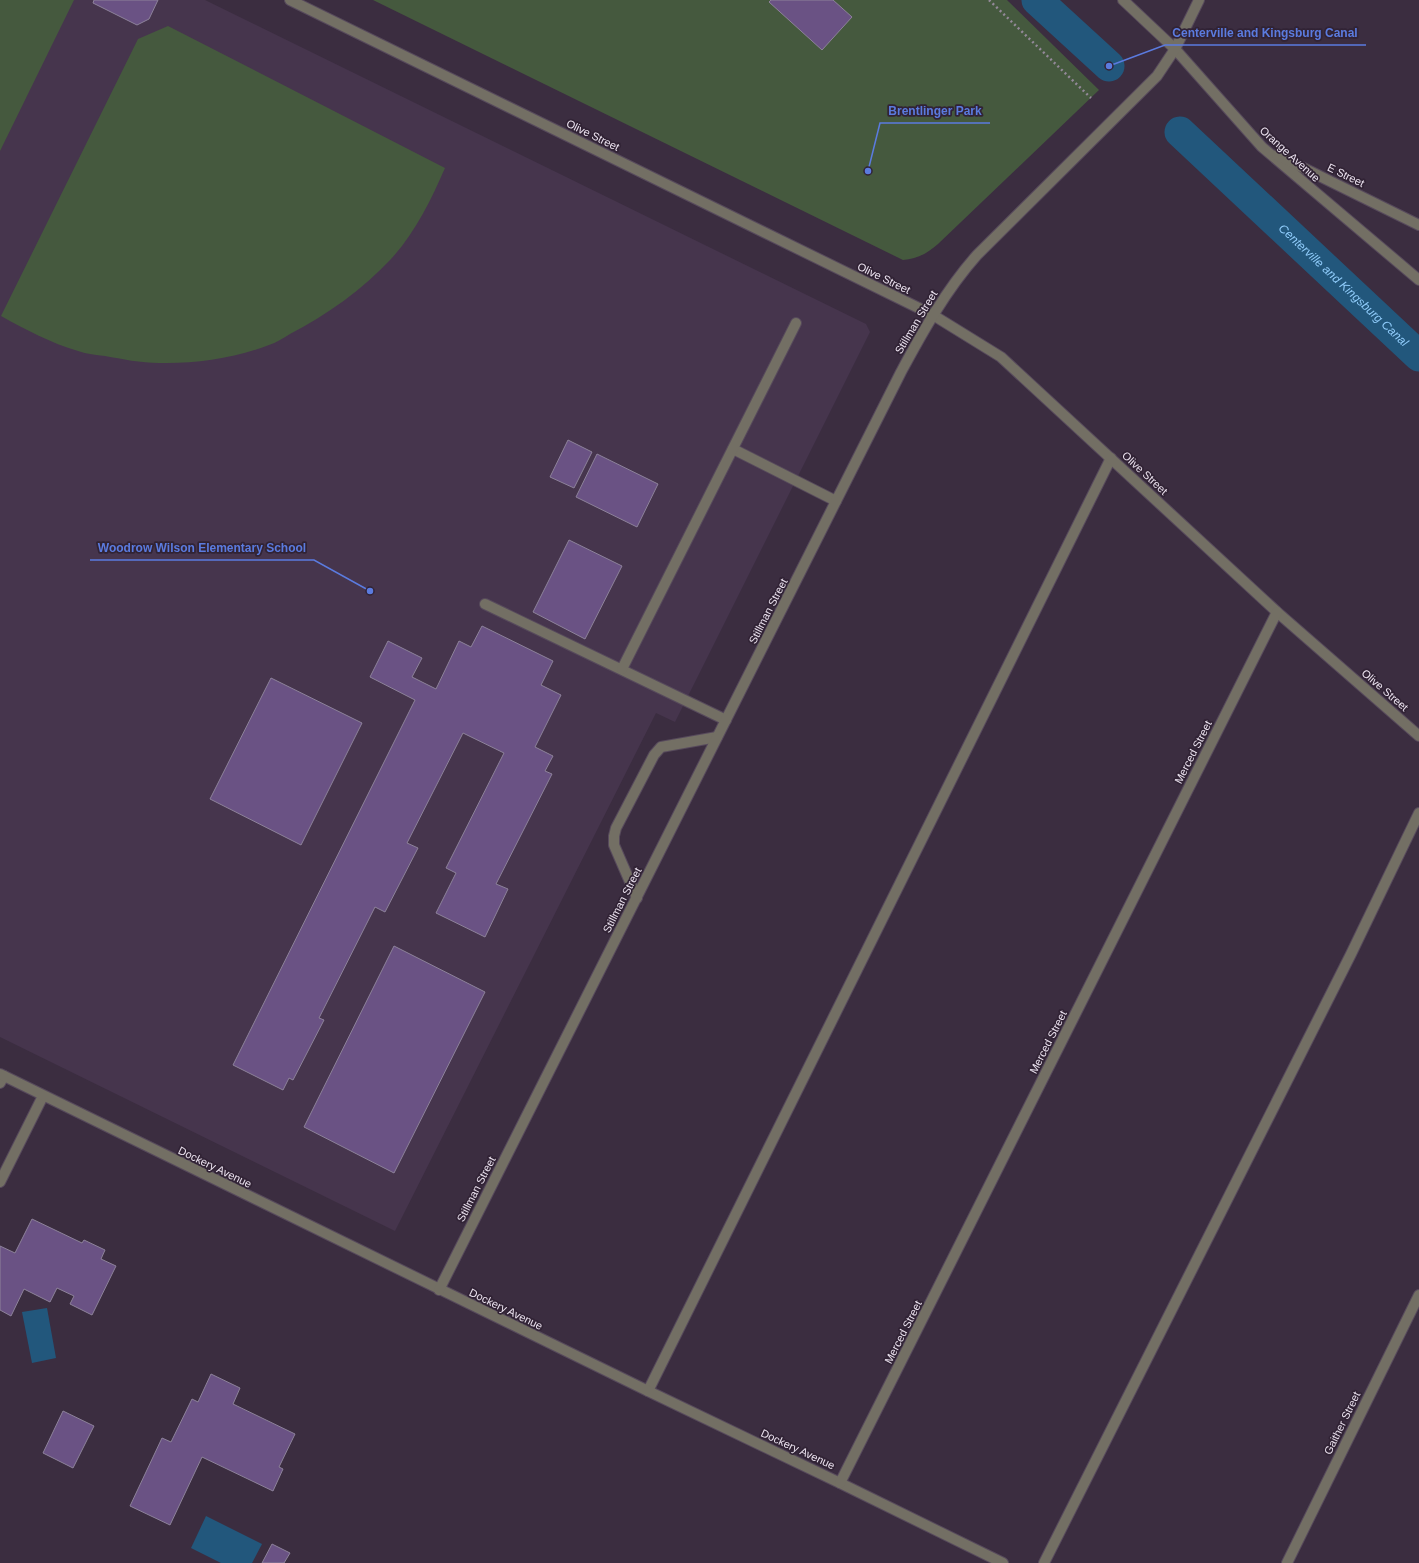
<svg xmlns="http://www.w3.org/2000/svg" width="1419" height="1563" font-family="Arial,sans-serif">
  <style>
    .built { fill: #46354d }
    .green { fill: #45593e }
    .water { fill: #22577c }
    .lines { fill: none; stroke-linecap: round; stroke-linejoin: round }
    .canal { stroke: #22577c; stroke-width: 31 }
    .building { fill: #6a5284; stroke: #8d829a }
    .lane-casing { stroke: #574a5c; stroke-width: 12 }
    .street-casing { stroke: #574a5c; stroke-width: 12 }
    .path { stroke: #948999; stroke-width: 2.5; stroke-dasharray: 2 3; stroke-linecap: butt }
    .lane { stroke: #736f64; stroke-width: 10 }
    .street { stroke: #736f64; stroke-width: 10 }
    .labels { text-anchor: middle; stroke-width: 3.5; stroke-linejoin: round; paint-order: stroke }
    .street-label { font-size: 11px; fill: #ece3f0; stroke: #312335 }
    .water-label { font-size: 12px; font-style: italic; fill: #90ccfb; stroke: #312335 }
    .leader { fill: none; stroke: #5b7bdf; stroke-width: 1.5 }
    .callout-dot { fill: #5b7bdf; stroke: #312335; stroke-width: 1.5 }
    .callout-label { font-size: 12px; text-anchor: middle; font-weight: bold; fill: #5b7bdf; stroke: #312335; stroke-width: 3.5; stroke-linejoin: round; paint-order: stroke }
  </style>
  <rect width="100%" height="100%" fill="#3b2d40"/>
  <path class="built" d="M0,0H205L866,324L870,332L675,722L656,713L395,1231L0,1037Z"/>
  <g class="green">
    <path d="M0,0H74L0,151Z"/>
    <path d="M373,0H1007L1099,90L938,244C928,253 917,259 903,260Z"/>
    <path d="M168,26L445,168C431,200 415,233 391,259C363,289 327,315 290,334C283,338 276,343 269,345C235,358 195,364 159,363C141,363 122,359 105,356C96,355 87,354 78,351C51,343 26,330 1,316L138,39Z"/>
  </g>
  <g class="water">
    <path d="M47,1308L56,1358L32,1363L22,1312Z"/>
    <path d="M206,1516L262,1544L252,1563H221L191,1548Z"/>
  </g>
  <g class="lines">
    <g class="canal">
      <path d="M1037,0L1109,66"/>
      <path id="s1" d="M1180,132L1419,356"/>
    </g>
  </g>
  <g class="building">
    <path d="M94,0H158L149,19L137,25L93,3Z"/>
    <path d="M771,0H833L852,17L822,50L769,2Z"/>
    <path d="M568,440L592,452L574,488L550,477Z"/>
    <path d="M597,454L658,484L637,527L576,497Z"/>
    <path d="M569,540L622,566L585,639L533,612Z"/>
    <path d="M482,626L553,661L541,685L561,695L535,747L553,756L545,771L552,774L496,884L508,889L485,937L436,913L456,873L446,868L504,753L463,733L407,843L418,848L385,912L375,907L319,1018L324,1020L293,1080L289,1078L283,1090L233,1065L415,700L370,677L388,641L422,658L412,677L436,689L459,641L471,647Z"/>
    <path d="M271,678L362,723L301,845L210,799Z"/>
    <path d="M394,946L485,992L394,1173L304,1127Z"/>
    <path d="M32,1219L82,1243L84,1240L105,1250L101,1259L116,1266L92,1315L70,1304L74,1296L57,1288L50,1302L24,1289L11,1316L0,1310V1246L15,1253Z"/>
    <path d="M211,1374L240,1388L233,1404L295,1434L279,1467L283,1469L273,1491L202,1457L170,1525L130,1506L162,1438L171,1442L192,1399L198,1402Z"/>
    <path d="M63,1411L94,1426L73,1468L43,1453Z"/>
    <path d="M272,1544L290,1553L284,1563H262Z"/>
  </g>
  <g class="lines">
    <defs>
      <g id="lane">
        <path d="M733,449L836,501"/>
        <path d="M485,604L726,720"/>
        <path d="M622,669L796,323"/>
        <path d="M637,898L614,845V836L616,828L654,755L661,747L717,737"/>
        <path d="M0,1083L4,1076"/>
        <path d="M0,1182L43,1096"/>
        <path d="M648,1391L1111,458"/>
        <path d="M1044,1563L1351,954L1419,813"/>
      </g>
      <g id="street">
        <path d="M290,0L933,315L1001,357L1277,612L1419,736"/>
        <path d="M1123,0L1175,49L1262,147L1419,280"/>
        <path d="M1277,155L1419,225"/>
        <path d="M0,1074L648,1391L840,1483L1003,1563"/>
        <path d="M439,1290L901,372C923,331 946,290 977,255L1157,76L1175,49L1199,0"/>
        <path d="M840,1483L1277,612"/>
        <path d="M1287,1563L1419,1295"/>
      </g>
    </defs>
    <use href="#lane" class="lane-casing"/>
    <use href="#street" class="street-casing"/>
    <path class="path" d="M989,0L1091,98"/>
    <use href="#lane" class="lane"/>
    <use href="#street" class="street"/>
  </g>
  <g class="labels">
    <g class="street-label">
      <text transform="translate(593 135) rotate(26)" y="4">Olive Street</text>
      <text transform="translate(1290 154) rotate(42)" y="4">Orange Avenue</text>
      <text transform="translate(1346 175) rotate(26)" y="4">E Street</text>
      <text transform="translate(884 278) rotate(26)" y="4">Olive Street</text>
      <text transform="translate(916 322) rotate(-59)" y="4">Stillman Street</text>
      <text transform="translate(1145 473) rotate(43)" y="4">Olive Street</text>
      <text transform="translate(768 611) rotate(-63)" y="4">Stillman Street</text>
      <text transform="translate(1385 690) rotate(41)" y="4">Olive Street</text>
      <text transform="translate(1193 752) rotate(-63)" y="4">Merced Street</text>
      <text transform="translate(622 900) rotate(-63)" y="4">Stillman Street</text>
      <text transform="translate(1048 1042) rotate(-63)" y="4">Merced Street</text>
      <text transform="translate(215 1167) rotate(26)" y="4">Dockery Avenue</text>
      <text transform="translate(476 1189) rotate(-63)" y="4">Stillman Street</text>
      <text transform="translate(506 1309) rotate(26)" y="4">Dockery Avenue</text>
      <text transform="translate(903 1332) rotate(-63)" y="4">Merced Street</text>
      <text transform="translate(1342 1423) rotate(-64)" y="4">Gaither Street</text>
      <text transform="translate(798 1449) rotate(25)" y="4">Dockery Avenue</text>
    </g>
    <g class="water-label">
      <text dy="4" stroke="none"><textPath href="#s1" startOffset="224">Centerville and Kingsburg Canal</textPath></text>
    </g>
  </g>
  <path class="leader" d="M1109 66L1165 45H1366M868 171L880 123H990M370 591L314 560H90"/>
  <g class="callout-dot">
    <circle cx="1109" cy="66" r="4"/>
    <circle cx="868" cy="171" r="4"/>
    <circle cx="370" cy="591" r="4"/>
  </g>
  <g class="callout-label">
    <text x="1265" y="37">Centerville and Kingsburg Canal</text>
    <text x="935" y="115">Brentlinger Park</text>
    <text x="202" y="552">Woodrow Wilson Elementary School</text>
  </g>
</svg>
